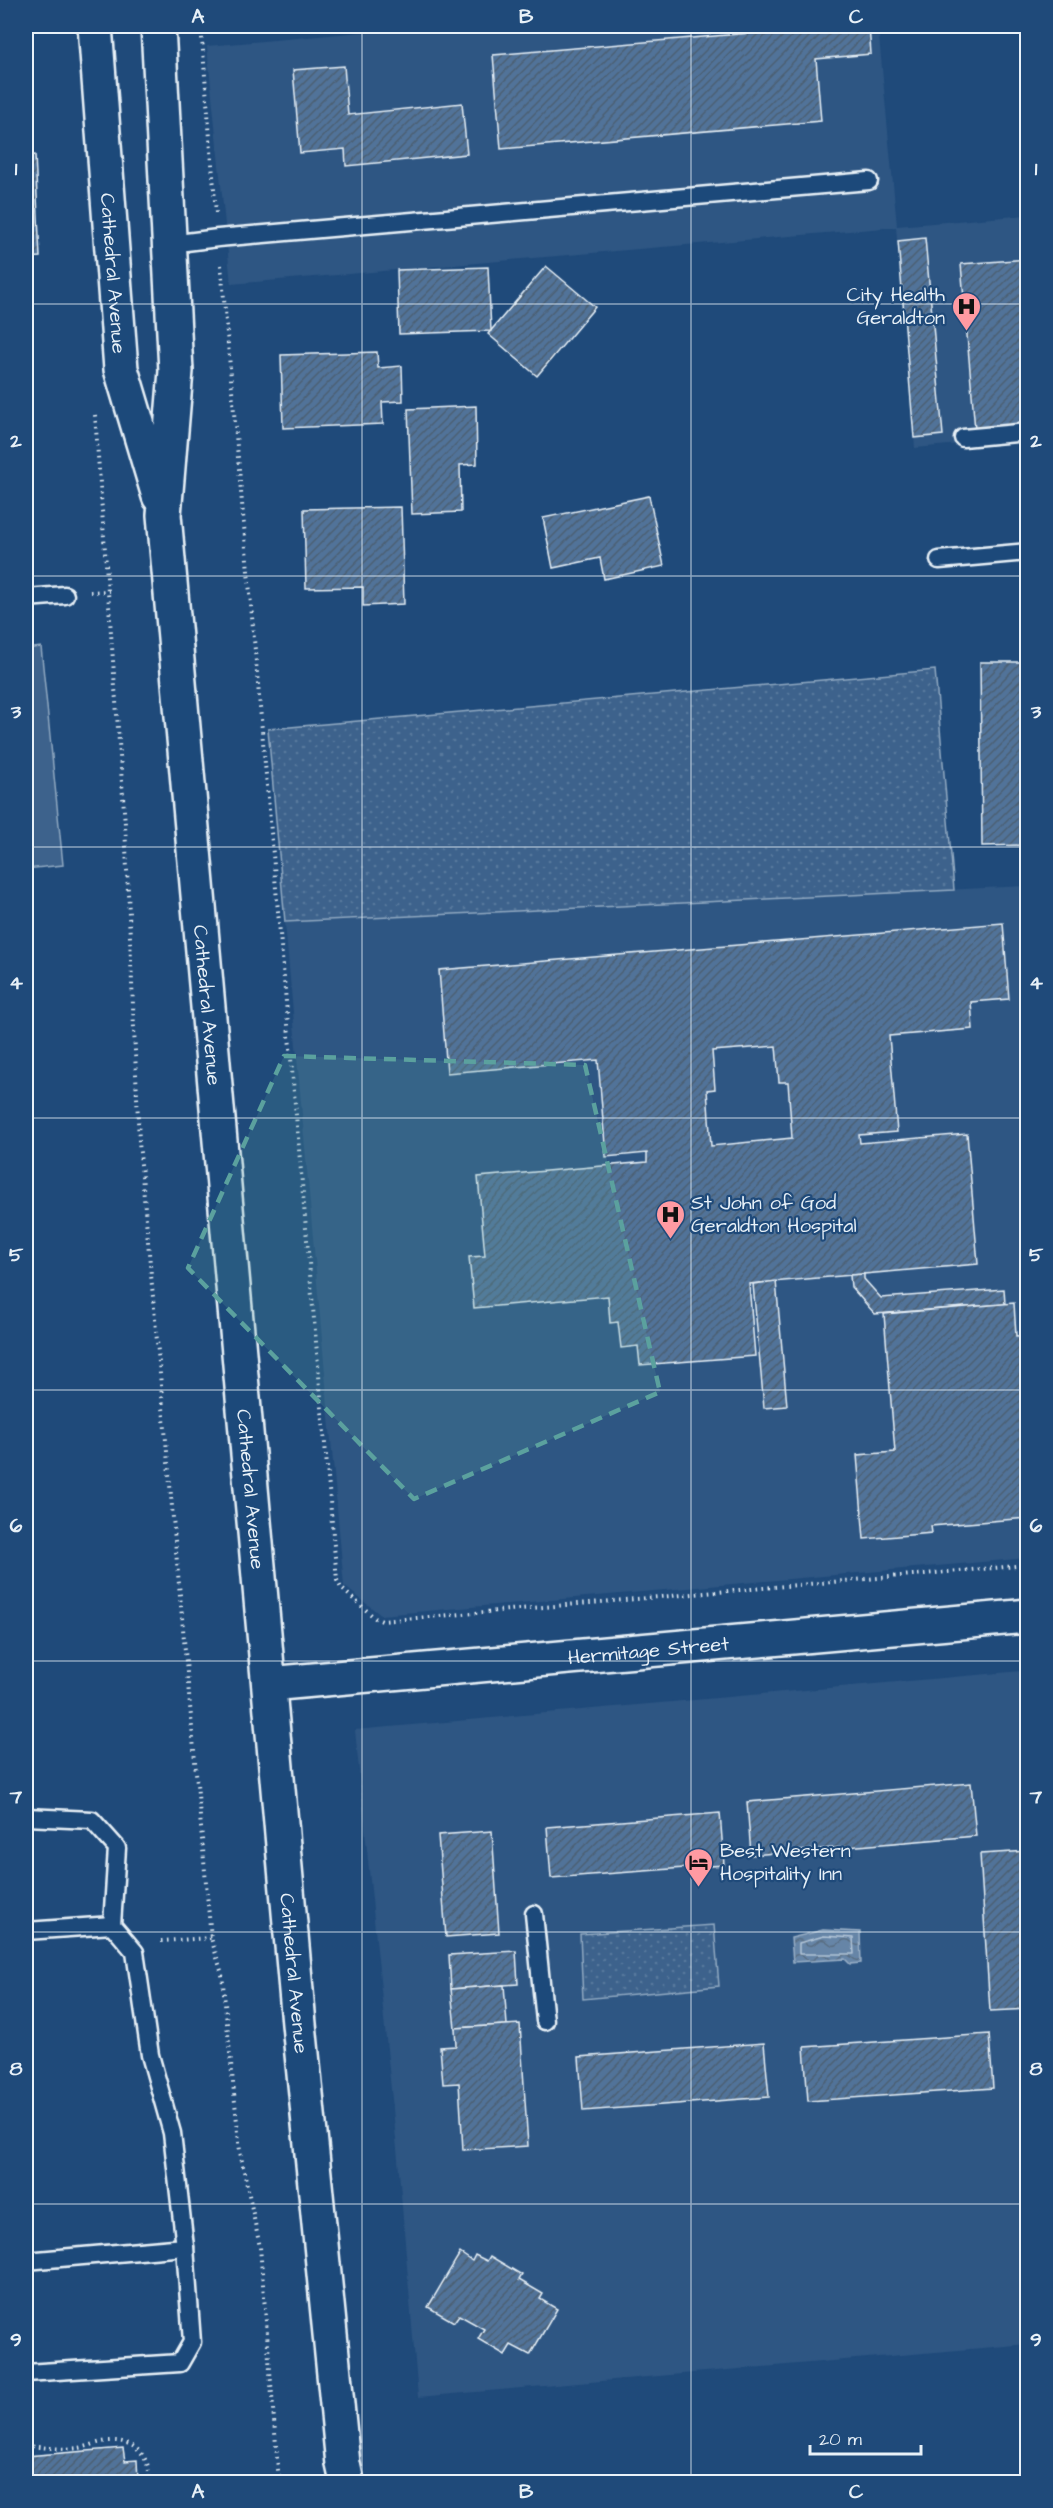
<svg xmlns="http://www.w3.org/2000/svg" width="1053" height="2508" font-family="'Architects Daughter',sans-serif">
  <style>
    .built { fill: #2e5683 }
    .grass { fill: url(#grass-dots); stroke: #92aac2; stroke-width: 1.5 }
    .garden { fill: #3c628c; stroke: #92aac2; stroke-width: 1.5 }
    .water { fill: url(#water-waves); stroke: #9ab0c7; stroke-width: 1.5 }
    .lines { fill: none; stroke-linecap: round; stroke-linejoin: round }
    .shore { stroke: #b4c6d8; stroke-width: 1.5 }
    .building { fill: url(#building-hatch); stroke: #e8f1f8; stroke-width: 1.5; fill-rule: evenodd }
    .service-casing { stroke: #e8f1f8; stroke-width: 21 }
    .minor-casing { stroke: #e8f1f8; stroke-width: 38 }
    .primary-casing { stroke: #e8f1f8; stroke-width: 38 }
    .path { stroke: #e8f1f8; stroke-width: 4; stroke-dasharray: 1.5 4.5; stroke-linecap: butt }
    .service { stroke: #1f4a7a; stroke-width: 16 }
    .minor { stroke: #1f4a7a; stroke-width: 33 }
    .primary { stroke: #1f4a7a; stroke-width: 33 }
    .marked { fill: #5ba19e; fill-opacity: 0.2; stroke: #5ba19e; stroke-width: 4.5; stroke-dasharray: 12 8; stroke-linejoin: round }
    .grid { fill: none; stroke: #e8f1f8; stroke-width: 1.5; stroke-opacity: 0.55 }
    .labels { text-anchor: middle; stroke-width: 4.5; stroke-linejoin: round; paint-order: stroke }
    .street-label { font-size: 20px; fill: #e8f1f8; stroke: #1f4a7a }
    .poi-label { font-size: 20px; fill: #e8f1f8; stroke: #1f4a7a; text-anchor: start }
    .neatline { fill: none; stroke: #e8f1f8; stroke-width: 2 }
    .grid-label { font-size: 20px; text-anchor: middle; font-weight: bold; fill: #e8f1f8 }
  </style>
  <defs>
    <pattern id="grass-dots" width="8" height="8" patternUnits="userSpaceOnUse" patternTransform="scale(1.5)"><rect width="8" height="8" fill="#3c628c"/><path d="M2 2h.1M6 6h.1" fill="none" stroke="#58799d" stroke-width="1.8" stroke-linecap="round"/></pattern>
    <pattern id="water-waves" width="16" height="10" patternUnits="userSpaceOnUse" patternTransform="scale(1.5)"><rect width="16" height="10" fill="#6685a7"/><path d="M0 5q4-4 8 0t8 0" fill="none" stroke="#596d82"/></pattern>
    <pattern id="building-hatch" width="6" height="6" patternUnits="userSpaceOnUse" patternTransform="scale(1.5)"><rect width="6" height="6" fill="#517399"/><path d="M-1 1l2-2M0 6l6-6M5 7l2-2" fill="none" stroke="#4c5e72"/></pattern>
  </defs>
  <rect width="100%" height="100%" fill="#1f4a7a"/>
  <filter id="ink" filterUnits="userSpaceOnUse"><feTurbulence type="fractalNoise" baseFrequency=".0167" numOctaves="2"/><feDisplacementMap in="SourceGraphic" scale="12" xChannelSelector="R" yChannelSelector="G"/><feConvolveMatrix kernelMatrix="1 2 1 2 8 2 1 2 1" color-interpolation-filters="sRGB"/></filter>
  <g filter="url(#ink)">
    <g class="built">
      <path d="M429,26L430,33L537,26H579L580,29L620,26H878L897,226L1027,215V438L915,448L896,227L231,284L207,46Z"/>
      <path d="M1027,886V1558L381,1615L344,1586L285,922Z"/>
      <path d="M1022,1671L1028,1728L1027,2344L418,2397L398,2159L355,1730Z"/>
    </g>
    <g class="grass">
      <path d="M935,670L954,890L285,922L268,729Z"/>
      <path d="M714,1925L719,1986L583,1999L580,1934Z"/>
    </g>
    <path class="garden" d="M41,647L63,865L26,869V649Z"/>
    <path class="water" d="M823,1930L860,1932L861,1963L850,1964L845,1959L793,1962L791,1938Z"/>
    <g class="lines">
      <path class="shore" d="M824,1936L853,1938L854,1954H799V1943Z"/>
    </g>
    <g class="building">
      <path d="M832,26H869L871,54L816,59L821,121L501,149L493,55Z"/>
      <path d="M344,66L348,115L462,103L467,154L346,166L345,149L300,153L293,70Z"/>
      <path d="M35,155L40,257L26,258V156Z"/>
      <path d="M925,238L943,435L914,438L898,241Z"/>
      <path d="M1028,259V426L975,430L961,264Z"/>
      <path d="M546,266L595,307L537,376L488,334Z"/>
      <path d="M488,267L491,331L399,334L397,270Z"/>
      <path d="M377,352L378,368L402,366L403,401L382,402L383,424L283,428L281,355Z"/>
      <path d="M476,406L477,464L460,465L461,512L412,514L408,409Z"/>
      <path d="M1023,444H1028V496Z"/>
      <path d="M649,496L664,566L604,579L600,558L553,568L543,518Z"/>
      <path d="M401,507L404,604L363,606V587L306,588L304,509Z"/>
      <path d="M980,662H1028V845L982,846Z"/>
      <path d="M1003,923L1009,999L971,1002L973,1029L889,1036L897,1132L859,1135L860,1143L967,1134L978,1264L749,1284L755,1356L640,1365L638,1346L621,1348L618,1322L610,1323L608,1296L474,1308L469,1257L485,1256L478,1177L647,1162V1153L606,1157L598,1060L447,1073L439,970ZM776,1046L779,1082H788L792,1138L711,1146L707,1090L715,1089L712,1051Z"/>
      <path d="M864,1274V1279L881,1298L1004,1289L1005,1304L875,1314L851,1287L850,1275Z"/>
      <path d="M776,1281L787,1406L764,1408L753,1284Z"/>
      <path d="M1014,1303L1016,1336L1028,1335V1518L931,1526L932,1533L864,1539L857,1455L895,1452L884,1314Z"/>
      <path d="M971,1783L976,1836L751,1855L747,1802Z"/>
      <path d="M720,1813L724,1865L551,1878L547,1827Z"/>
      <path d="M492,1831L499,1933L446,1937L438,1835Z"/>
      <path d="M1028,1851V2009L990,2011L980,1854Z"/>
      <path d="M516,1951L518,1984L451,1989L449,1955Z"/>
      <path d="M504,1985L507,2025L455,2028L451,1989Z"/>
      <path d="M520,2024L528,2146L463,2150L459,2083L443,2084L440,2047L456,2046L455,2028Z"/>
      <path d="M989,2034L993,2088L808,2101L804,2047Z"/>
      <path d="M764,2043L769,2097L583,2111L579,2057Z"/>
      <path d="M460,2253L472,2261L475,2255L487,2261L490,2256L522,2275L519,2280L543,2294L540,2299L557,2309L530,2355L511,2345L505,2355L478,2339L484,2329L459,2315L454,2322L428,2307Z"/>
      <path d="M123,2448L125,2461L137,2460L138,2482H26V2456Z"/>
    </g>
    <g class="lines">
      <defs>
        <g id="service">
          <path d="M170,244L218,238L869,181"/>
          <path d="M963,438L1028,432"/>
          <path d="M939,560L1028,552"/>
          <path d="M26,598L65,595"/>
          <path d="M26,1817L92,1820L117,1848L112,1925L135,1952L150,2055L172,2133L185,2247"/>
          <path d="M534,1914L545,2021"/>
          <path d="M26,1931L112,1925"/>
          <path d="M26,2261L185,2247L192,2342L180,2363L26,2373"/>
        </g>
        <g id="minor">
          <path id="s1" d="M269,1684L1028,1616"/>
        </g>
        <g id="primary">
          <path id="s2" d="M95,26L121,369L159,496"/>
          <path id="s3" d="M158,26L176,371L164,515L299,2024L343,2464L347,2482"/>
        </g>
      </defs>
      <use href="#service" class="service-casing"/>
      <use href="#minor" class="minor-casing"/>
      <use href="#primary" class="primary-casing"/>
      <g class="path">
        <path d="M201,26L216,213"/>
        <path d="M221,265L337,1580L341,1588L375,1618L382,1621L1028,1565"/>
        <path d="M95,415L125,824L139,1142L211,1938L222,1974L240,2152L260,2247L279,2482"/>
        <path d="M90,592L109,591"/>
        <path d="M161,1941L211,1938"/>
        <path d="M26,2446C42,2447 61,2450 78,2448C89,2447 99,2441 110,2441C135,2439 152,2459 149,2482"/>
      </g>
      <use href="#service" class="service"/>
      <use href="#minor" class="minor"/>
      <use href="#primary" class="primary"/>
    </g>
  </g>
  <path class="marked" d="M284,1056L585,1065L660,1392L414,1499L188,1268Z"/>
  <path class="grid" d="M362,26V2482M691,26V2482M26,304H1028M26,576H1028M26,847H1028M26,1118H1028M26,1390H1028M26,1661H1028M26,1932H1028M26,2204H1028"/>
  <defs>
    <symbol id="hospital-pin" viewBox="-11 -11 22 30"><path d="M0 17L-7.5 6A9.5 9.5 0 1 1 7.5 6Z" fill="#ff9aa2" stroke="#1f4a7a"/><path d="M-5-5h3v3.5h4V-5h3V5h-3V1.5h-4V5h-3Z" fill="#111"/></symbol>
    <symbol id="hotel-pin" viewBox="-11 -11 22 30"><path d="M0 17L-7.5 6A9.5 9.5 0 1 1 7.5 6Z" fill="#ff9aa2" stroke="#1f4a7a"/><path d="M-6-4.5h1.5V1H6V5H4.5V3h-9V5H-6ZM-4 0a1.8 1.8 0 1 1 3.6 0ZM.5 0V-2.5h3Q6-2.5 6 0Z" fill="#111"/></symbol>
  </defs>
  <g fill-rule="evenodd">
    <use href="#hospital-pin" x="950" y="290" width="33" height="45"/>
    <use href="#hospital-pin" x="654" y="1198" width="33" height="45"/>
    <use href="#hotel-pin" x="682" y="1846" width="33" height="45"/>
  </g>
  <g class="labels">
    <g class="street-label">
      <text dy="7" stroke="none"><textPath href="#s2" startOffset="248">Cathedral Avenue</textPath></text>
      <text dy="7" stroke="none"><textPath href="#s3" startOffset="982">Cathedral Avenue</textPath></text>
      <text dy="7" stroke="none"><textPath href="#s3" startOffset="1468">Cathedral Avenue</textPath></text>
      <text dy="7" stroke="none"><textPath href="#s1" startOffset="381">Hermitage Street</textPath></text>
      <text dy="7" stroke="none"><textPath href="#s3" startOffset="1954">Cathedral Avenue</textPath></text>
    </g>
    <g class="poi-label">
      <text x="945" y="301" text-anchor="end">City Health<tspan x="945" dy="23">Geraldton</tspan></text>
      <text x="691" y="1209">St John of God<tspan x="691" dy="23">Geraldton Hospital</tspan></text>
      <text x="720" y="1857">Best Western<tspan x="720" dy="23">Hospitality Inn</tspan></text>
    </g>
  </g>
  <rect width="1053" height="2508" fill="none" stroke="#1f4a7a" stroke-width="66"/>
  <path d="M810 2445v9h111v-9" fill="none" stroke="#e8f1f8" stroke-width="3"/>
  <text x="819" y="2445" font-size="18" fill="#e8f1f8" stroke="#1f4a7a" stroke-width="4.5" paint-order="stroke">20 m</text>
  <rect x="33" y="33" width="987" height="2442" class="neatline"/>
  <g class="grid-label">
    <text x="198" y="23">A</text>
    <text x="526" y="23">B</text>
    <text x="856" y="23">C</text>
    <text x="16" y="175">1</text>
    <text x="1036" y="175">1</text>
    <text x="16" y="447">2</text>
    <text x="1036" y="447">2</text>
    <text x="16" y="718">3</text>
    <text x="1036" y="718">3</text>
    <text x="16" y="989">4</text>
    <text x="1036" y="989">4</text>
    <text x="16" y="1261">5</text>
    <text x="1036" y="1261">5</text>
    <text x="16" y="1532">6</text>
    <text x="1036" y="1532">6</text>
    <text x="16" y="1803">7</text>
    <text x="1036" y="1803">7</text>
    <text x="16" y="2075">8</text>
    <text x="1036" y="2075">8</text>
    <text x="16" y="2346">9</text>
    <text x="1036" y="2346">9</text>
    <text x="198" y="2498">A</text>
    <text x="526" y="2498">B</text>
    <text x="856" y="2498">C</text>
  </g>
</svg>
